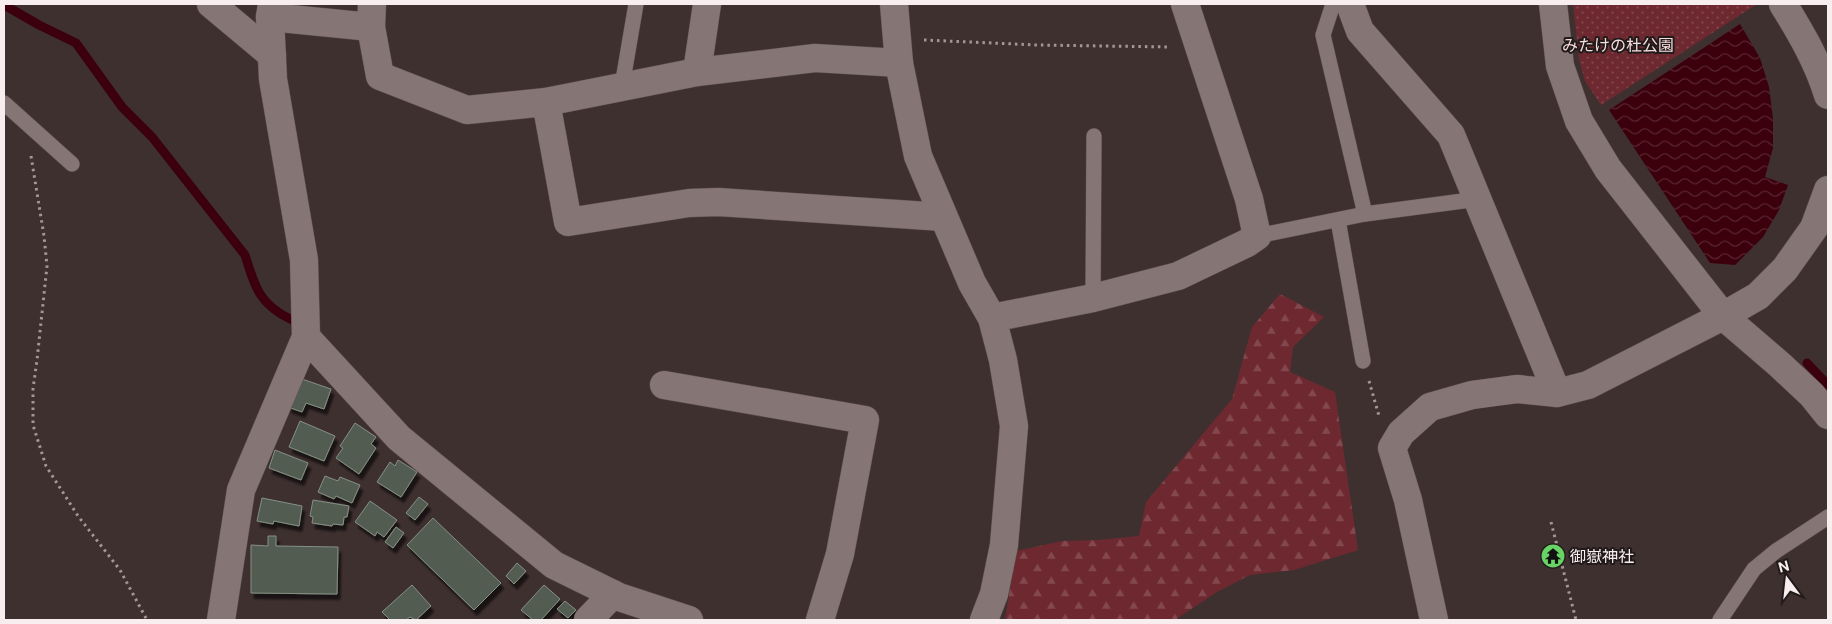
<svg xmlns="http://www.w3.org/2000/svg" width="1832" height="624" font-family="'Public Sans','Noto Sans JP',sans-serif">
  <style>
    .forest { fill: url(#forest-firs) }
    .park { fill: url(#park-dots) }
    .water { fill: url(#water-waves) }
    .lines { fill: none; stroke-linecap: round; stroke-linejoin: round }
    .stream { stroke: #3b000b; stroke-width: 9 }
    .building { fill: #525c51; stroke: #859084; filter: url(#shadow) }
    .lane-casing { stroke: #5c5050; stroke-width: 16 }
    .street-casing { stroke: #5c5050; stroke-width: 29 }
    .path { stroke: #a39697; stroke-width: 3; stroke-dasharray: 2.5 4; stroke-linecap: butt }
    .lane { stroke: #867575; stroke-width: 15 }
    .street { stroke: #867575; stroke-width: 28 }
    .labels { text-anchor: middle; stroke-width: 4; stroke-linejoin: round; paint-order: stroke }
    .park-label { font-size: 16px; fill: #f7dcdd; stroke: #211a1a }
    .poi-label { font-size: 16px; fill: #f8eeef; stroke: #211a1a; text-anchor: start }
  </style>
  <defs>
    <pattern id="forest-firs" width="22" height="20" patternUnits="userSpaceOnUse" patternTransform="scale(1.25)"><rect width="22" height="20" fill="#6e2830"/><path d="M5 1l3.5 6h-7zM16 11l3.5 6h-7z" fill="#83484e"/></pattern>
    <pattern id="park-dots" width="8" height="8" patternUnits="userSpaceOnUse" patternTransform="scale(1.25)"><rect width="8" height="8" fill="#6e2830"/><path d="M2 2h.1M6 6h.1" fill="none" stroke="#83484e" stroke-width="1.8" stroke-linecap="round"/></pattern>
    <pattern id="water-waves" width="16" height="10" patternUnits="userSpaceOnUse" patternTransform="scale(1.25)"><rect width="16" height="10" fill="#3b000b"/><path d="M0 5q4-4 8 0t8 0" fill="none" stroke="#58262f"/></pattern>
    <filter id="shadow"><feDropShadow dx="3" dy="5.5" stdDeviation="1" flood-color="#0009"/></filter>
  </defs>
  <rect width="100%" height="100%" fill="#3f3030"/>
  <path class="forest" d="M1280,294L1324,317L1293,347L1290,372L1335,392L1358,550L1294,570L1250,575L1217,592L1175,620H1005L1016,551L1062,541L1098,540L1139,536L1146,502L1232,399L1252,327Z"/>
  <path class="park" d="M1573,4H1757L1601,105L1585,81L1579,59Z"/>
  <path class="water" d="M1740,24L1760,58L1769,87L1773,119V148L1765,177L1788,185L1779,210L1763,237L1735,265L1710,263L1609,110Z"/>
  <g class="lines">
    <g class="stream">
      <path d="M5,4L6,6L39,25L76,43L122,107L152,137L245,255C255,288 260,305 292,320"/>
      <path d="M1807,363L1828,385"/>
    </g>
  </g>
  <g class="building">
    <path d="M299,378L331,389L324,409L306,403L302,412L288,407Z"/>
    <path d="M300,421L335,436L324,461L289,447Z"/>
    <path d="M355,423L376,437L371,444L376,448L359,474L336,458L343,448L340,446Z"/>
    <path d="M275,450L308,463L301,480L269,468Z"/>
    <path d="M398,460L417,472L401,497L377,482L390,462L395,466Z"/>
    <path d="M325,476L338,481L340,477L360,485L352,503L336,496L334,499L318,492Z"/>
    <path d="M419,497L428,504L415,520L406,513Z"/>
    <path d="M262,498L302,506L299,526L274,521L273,524L257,521Z"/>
    <path d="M313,500L349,506L347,517H344L343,525L333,524L332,526L312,523L313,517L310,516Z"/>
    <path d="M370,501L397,520L384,537L377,532L375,536L355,522Z"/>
    <path d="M433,518L501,583L474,610L407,545Z"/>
    <path d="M396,527L404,533L393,548L385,542Z"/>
    <path d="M268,536H276V546L338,547L337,594L251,593V545L268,546Z"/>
    <path d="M517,563L526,571L514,584L506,576Z"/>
    <path d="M412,585L431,606L416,620L410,617L406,620H390L382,612Z"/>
    <path d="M544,585L560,599L541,620H533L521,610Z"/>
    <path d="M565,601L576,610L568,618L557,609Z"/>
  </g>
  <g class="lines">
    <defs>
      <g id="lane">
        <path d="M1333,4L1323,35L1365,214"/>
        <path d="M622,86L636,4"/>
        <path d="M4,103L72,164"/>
        <path d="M1338,220L1363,361"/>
        <path d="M1257,236L1365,214L1478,199"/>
        <path d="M1093,298L1094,136"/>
        <path d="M1720,620L1754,569L1776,551L1828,517"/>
      </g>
      <g id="street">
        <path d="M211,4L272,55"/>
        <path d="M894,4L899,63L918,156L972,283L992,318L1003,360L1014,426L1004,545L994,594L984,620"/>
        <path d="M1350,4L1360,31L1451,135L1557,393"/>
        <path d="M1553,4L1560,66L1579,121L1608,169L1723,316L1780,365L1812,395L1828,415"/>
        <path d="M1783,4C1801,33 1818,62 1828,95"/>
        <path d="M270,17L371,27L380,76L467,110L546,102L697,72L815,58L899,63"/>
        <path d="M371,27L372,4"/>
        <path d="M697,72L707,4"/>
        <path d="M546,102L568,222L689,203L718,202L943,217"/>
        <path d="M992,318L1093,298L1178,276L1247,243L1257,236L1249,199L1185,4"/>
        <path d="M306,337L399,438L554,565L619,597L689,620"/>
        <path d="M664,385L865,420L840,554L820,620"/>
        <path d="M221,620L241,490L306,337L304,260L273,79L270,17L272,4"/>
        <path d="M588,620L613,594"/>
        <path d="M1434,620L1408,500L1392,448L1401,433L1430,407L1472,395L1517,389L1557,393L1588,385L1723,316L1758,296L1785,269L1814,228L1828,190"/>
      </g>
    </defs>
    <use href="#lane" class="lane-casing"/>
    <use href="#street" class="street-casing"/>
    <g class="path">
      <path d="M924,40L1037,45L1170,47"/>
      <path d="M31,156L44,236L47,266L37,360L33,389V425L46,466L78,516L120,570L147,620"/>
      <path d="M1369,381L1379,416"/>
      <path d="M1551,522L1576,620"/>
    </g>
    <use href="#lane" class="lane"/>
    <use href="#street" class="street"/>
  </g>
  <defs>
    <symbol id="temple-disc" viewBox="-11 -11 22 22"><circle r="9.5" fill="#68d465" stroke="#211a1a"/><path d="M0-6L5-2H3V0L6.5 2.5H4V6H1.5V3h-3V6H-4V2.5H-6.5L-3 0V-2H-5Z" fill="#111"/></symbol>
  </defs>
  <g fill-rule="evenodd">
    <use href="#temple-disc" x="1539" y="542" width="28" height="28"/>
  </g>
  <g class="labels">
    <g class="park-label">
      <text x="1618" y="51">みたけの杜公園</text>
    </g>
    <g class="poi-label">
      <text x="1570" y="562">御嶽神社</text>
    </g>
  </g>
  <rect width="1832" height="624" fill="none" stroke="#f8eeef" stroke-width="10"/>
  <g transform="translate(1787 579) rotate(345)" stroke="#211a1a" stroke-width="4" paint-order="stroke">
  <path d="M0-4L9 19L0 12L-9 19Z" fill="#f8eeef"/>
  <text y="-8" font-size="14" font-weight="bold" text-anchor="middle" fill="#f8eeef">N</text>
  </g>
</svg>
